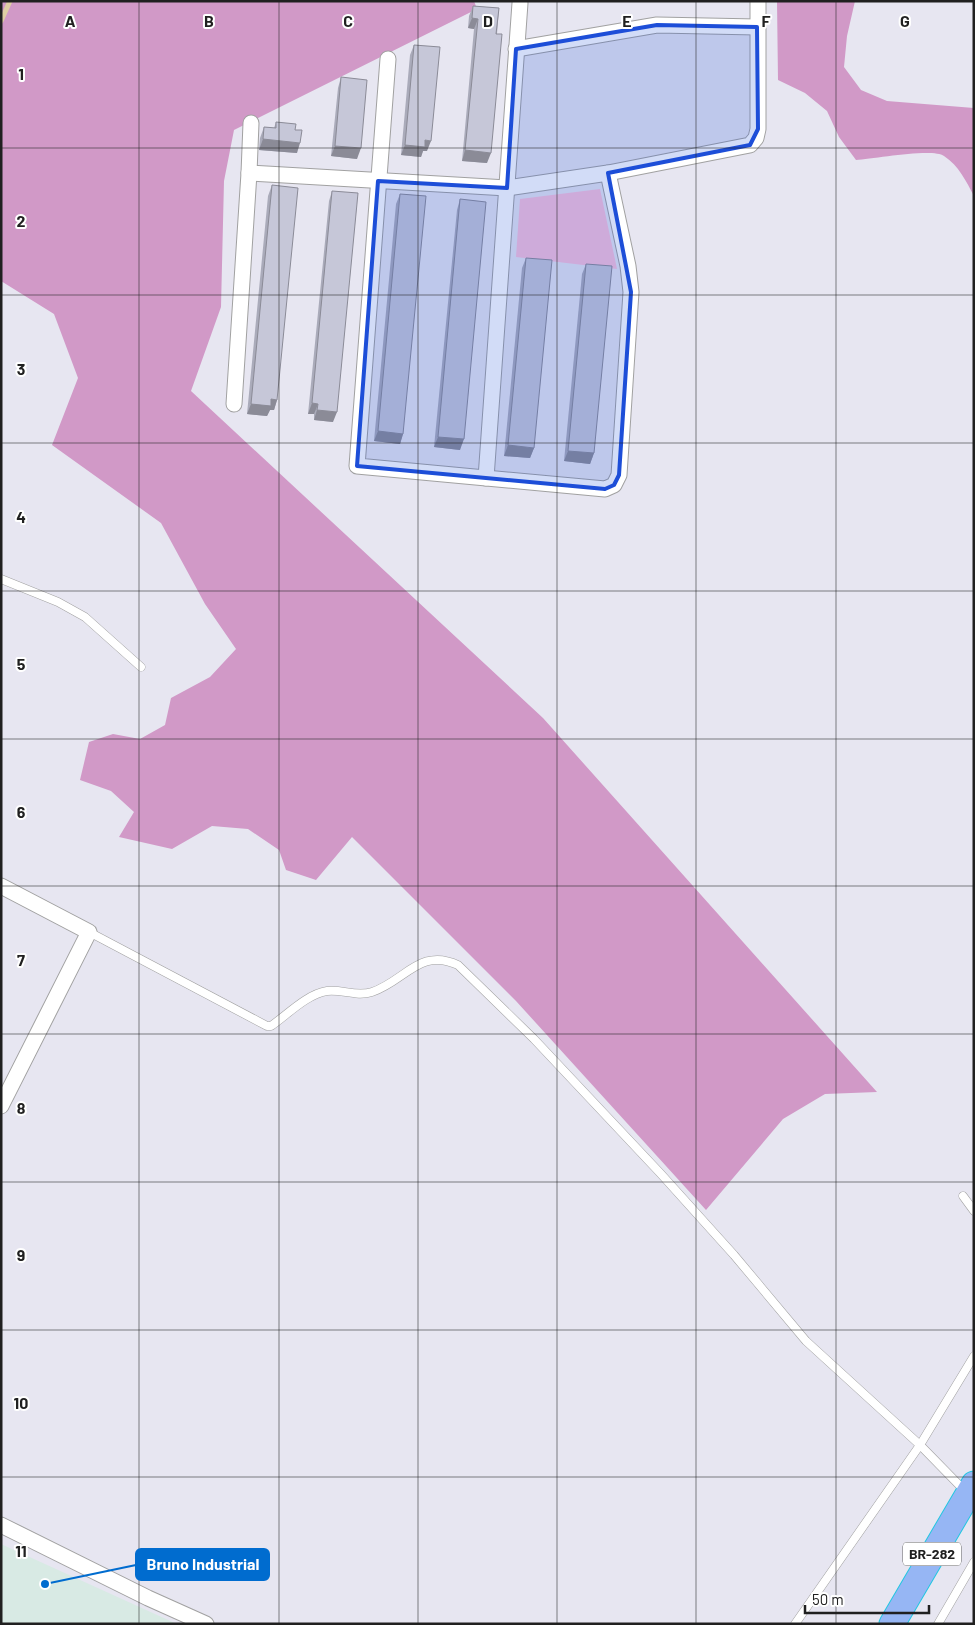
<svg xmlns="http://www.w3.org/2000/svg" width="975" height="1625" font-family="Barlow,sans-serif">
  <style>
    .industrial { fill: #d8eae4 }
    .forest { fill: #d199c7 }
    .park { fill: #fbc2db }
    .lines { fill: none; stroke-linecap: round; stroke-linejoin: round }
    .stream { stroke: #dfcea5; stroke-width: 5 }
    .service-casing { stroke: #a1a1a1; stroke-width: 9 }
    .minor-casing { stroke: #a1a1a1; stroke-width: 17 }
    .trunk-casing { stroke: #21c7e1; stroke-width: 27 }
    .service { stroke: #fff; stroke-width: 8 }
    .minor { stroke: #fff; stroke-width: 15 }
    .trunk { stroke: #96b6f4; stroke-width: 25 }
    .wall { fill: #aaabba }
    .shaded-wall { fill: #8b8b97 }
    .building { fill: #c6c7d8; stroke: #8b8b97 }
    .marked { fill: #1d4ed8; fill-opacity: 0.2; stroke: #1d4ed8; stroke-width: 4; stroke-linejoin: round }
    .grid { fill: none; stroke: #202020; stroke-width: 1; stroke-opacity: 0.55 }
    .labels { text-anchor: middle; stroke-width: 4; stroke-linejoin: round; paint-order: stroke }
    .shield { fill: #fff; stroke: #636363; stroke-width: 1 }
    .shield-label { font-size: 14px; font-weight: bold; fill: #202020 }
    .grid-label { font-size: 16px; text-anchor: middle; font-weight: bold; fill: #202020; stroke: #fff; stroke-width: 4; stroke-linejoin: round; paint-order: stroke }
    .leader { fill: none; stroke: #006ccf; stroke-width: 2 }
    .callout-dot { fill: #006ccf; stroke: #fff; stroke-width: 2 }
    .callout { fill: #006ccf; stroke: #006ccf; stroke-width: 2 }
    .callout-label { font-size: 16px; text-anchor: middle; font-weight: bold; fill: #fff }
  </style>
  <rect width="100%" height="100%" fill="#e7e6f1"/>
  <path class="industrial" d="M1,1544L177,1624H1Z"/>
  <g class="forest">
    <path d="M1,1H474L477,9L234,130L224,181L221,307L191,391L543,718L877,1092L825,1094L783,1119L706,1210L516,1001L352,837L316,880L286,870L279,850L248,829L212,826L172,849L119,837L134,812L111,791L80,780L89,742L113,734L140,739L165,725L171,698L210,677L236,649L205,604L161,523L52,445L78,378L54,314L1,281Z"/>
    <path d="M777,1H855L847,36L844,67L861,90L887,101L974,108V196C966,181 959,166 944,156C932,148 874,159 856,160L839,137L827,111L805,93L778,80Z"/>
  </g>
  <path class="park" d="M600,189L617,269L516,257L520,199Z"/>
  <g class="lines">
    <path class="stream" d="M1,21L10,1"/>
    <defs>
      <g id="service">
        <path d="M1,579L58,602L85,617L141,667"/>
        <path d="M89,932L267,1026H271C287,1015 307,994 327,991C342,989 356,997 372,992C405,981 420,947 458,965L534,1039L661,1174L734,1255L806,1341L920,1445L965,1491"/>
        <path d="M963,1196L974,1211"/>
        <path d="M795,1624L920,1445L974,1356"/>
        <path d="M938,1624L974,1562"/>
      </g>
      <g id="minor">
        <path d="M516,49L657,25L757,27"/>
        <path d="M388,59L357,466L605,489L614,485L619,475L631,292L628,266L608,173"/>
        <path d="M251,123L249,173L507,188L608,173L750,145L756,138L758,129V1"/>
        <path d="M234,404L249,173"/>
        <path d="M486,478L520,3"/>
        <path d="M1,886L89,932L1,1106"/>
        <path d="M1,1525L148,1598L206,1624"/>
      </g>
      <path id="trunk" d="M892,1624L974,1484"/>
    </defs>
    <use href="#service" class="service-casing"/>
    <use href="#minor" class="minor-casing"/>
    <use href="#trunk" class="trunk-casing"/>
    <use href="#service" class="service"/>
    <use href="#minor" class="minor"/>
    <use href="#trunk" class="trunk"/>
  </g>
  <g class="wall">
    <path d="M473,6L499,8L487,163L462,161L474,29L468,28L469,16Z"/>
    <path d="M414,45L427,151H423L421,157L401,155L410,55Z"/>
    <path d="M341,77L357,159L331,156L338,88Z"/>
    <path d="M276,122L295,130L297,153L259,150L260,138L264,127L274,128Z"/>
    <path d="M272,185L277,400L274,410H270L267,416L247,414L268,196Z"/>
    <path d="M332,191L333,422L314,420V414H308L329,201Z"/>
    <path d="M400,194L403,434L400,444L374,441L396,204Z"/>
    <path d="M460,199V450L434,447L457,210Z"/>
    <path d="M526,258L534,448L530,458L504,456L522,268Z"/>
    <path d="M586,264L594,453L590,464L564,461L582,274Z"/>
  </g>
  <g class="shaded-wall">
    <path d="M472,18L478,19L474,29L468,28Z"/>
    <path d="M263,139L300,143L297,153L259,150Z"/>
    <path d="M425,140L431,141L427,151H423L421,157L401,155L405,145Z"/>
    <path d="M335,146L361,148L357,159L331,156Z"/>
    <path d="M465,150L491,153L487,163L462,161Z"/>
    <path d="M271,399L277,400L274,410H270L267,416L247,414L251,404Z"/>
    <path d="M312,403L318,404L314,414H308Z"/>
    <path d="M317,410L337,412L333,422L314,420Z"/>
    <path d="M378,431L403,434L400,444L374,441Z"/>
    <path d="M438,437L464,439L460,450L434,447Z"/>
    <path d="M508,445L534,448L530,458L504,456Z"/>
    <path d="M568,451L594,453L590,464L564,461Z"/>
  </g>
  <g class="building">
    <path d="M473,6L499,8L496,34H502L491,153L465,150L478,19L472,18Z"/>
    <path d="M414,45L440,47L431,141L425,140V147L405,145Z"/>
    <path d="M341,77L367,80L361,148L335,146Z"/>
    <path d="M276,122L296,124L295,130H302L300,143L263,139L264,127L276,128Z"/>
    <path d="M272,185L298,188L277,400L271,399V406L251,404Z"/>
    <path d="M332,191L358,193L337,412L317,410L318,404L312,403Z"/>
    <path d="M400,194L426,196L403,434L378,431Z"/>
    <path d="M460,199L486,202L464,439L438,437Z"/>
    <path d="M526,258L552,260L534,448L508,445Z"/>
    <path d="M586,264L612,266L594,453L568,451Z"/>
  </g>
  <path class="marked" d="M657,25L757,27L758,129L750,145L608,173L631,292L619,475L614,485L605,489L357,466L378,181L507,188L516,49Z"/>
  <path class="grid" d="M139,1V1624M279,1V1624M418,1V1624M557,1V1624M696,1V1624M836,1V1624M1,148H974M1,295H974M1,443H974M1,591H974M1,739H974M1,886H974M1,1034H974M1,1182H974M1,1330H974M1,1477H974"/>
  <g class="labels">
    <rect class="shield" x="903" y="1542.5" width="58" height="23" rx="4"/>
    <g class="shield-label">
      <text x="932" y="1559">BR-282</text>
    </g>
  </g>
  <g class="grid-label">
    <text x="70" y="27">A</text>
    <text x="209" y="27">B</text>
    <text x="348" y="27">C</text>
    <text x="488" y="27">D</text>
    <text x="627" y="27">E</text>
    <text x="766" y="27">F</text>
    <text x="905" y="27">G</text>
    <text x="21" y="80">1</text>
    <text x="21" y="227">2</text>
    <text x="21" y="375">3</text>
    <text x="21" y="523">4</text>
    <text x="21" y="670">5</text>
    <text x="21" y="818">6</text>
    <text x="21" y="966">7</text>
    <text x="21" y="1114">8</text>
    <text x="21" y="1261">9</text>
    <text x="21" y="1409">10</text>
    <text x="21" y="1557">11</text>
  </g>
  <path class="leader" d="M45 1584L136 1565"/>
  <circle class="callout-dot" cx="45" cy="1584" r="5"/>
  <rect class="callout" x="136" y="1549" width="133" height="31" rx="5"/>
  <g class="callout-label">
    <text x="203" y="1570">Bruno Industrial</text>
  </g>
  <rect width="975" height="1625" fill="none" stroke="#202020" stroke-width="5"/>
  <path d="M805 1605v8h124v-8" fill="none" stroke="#202020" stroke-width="2.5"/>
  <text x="812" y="1605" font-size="15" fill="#202020" stroke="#ffffff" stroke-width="4" paint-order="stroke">50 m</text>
</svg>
